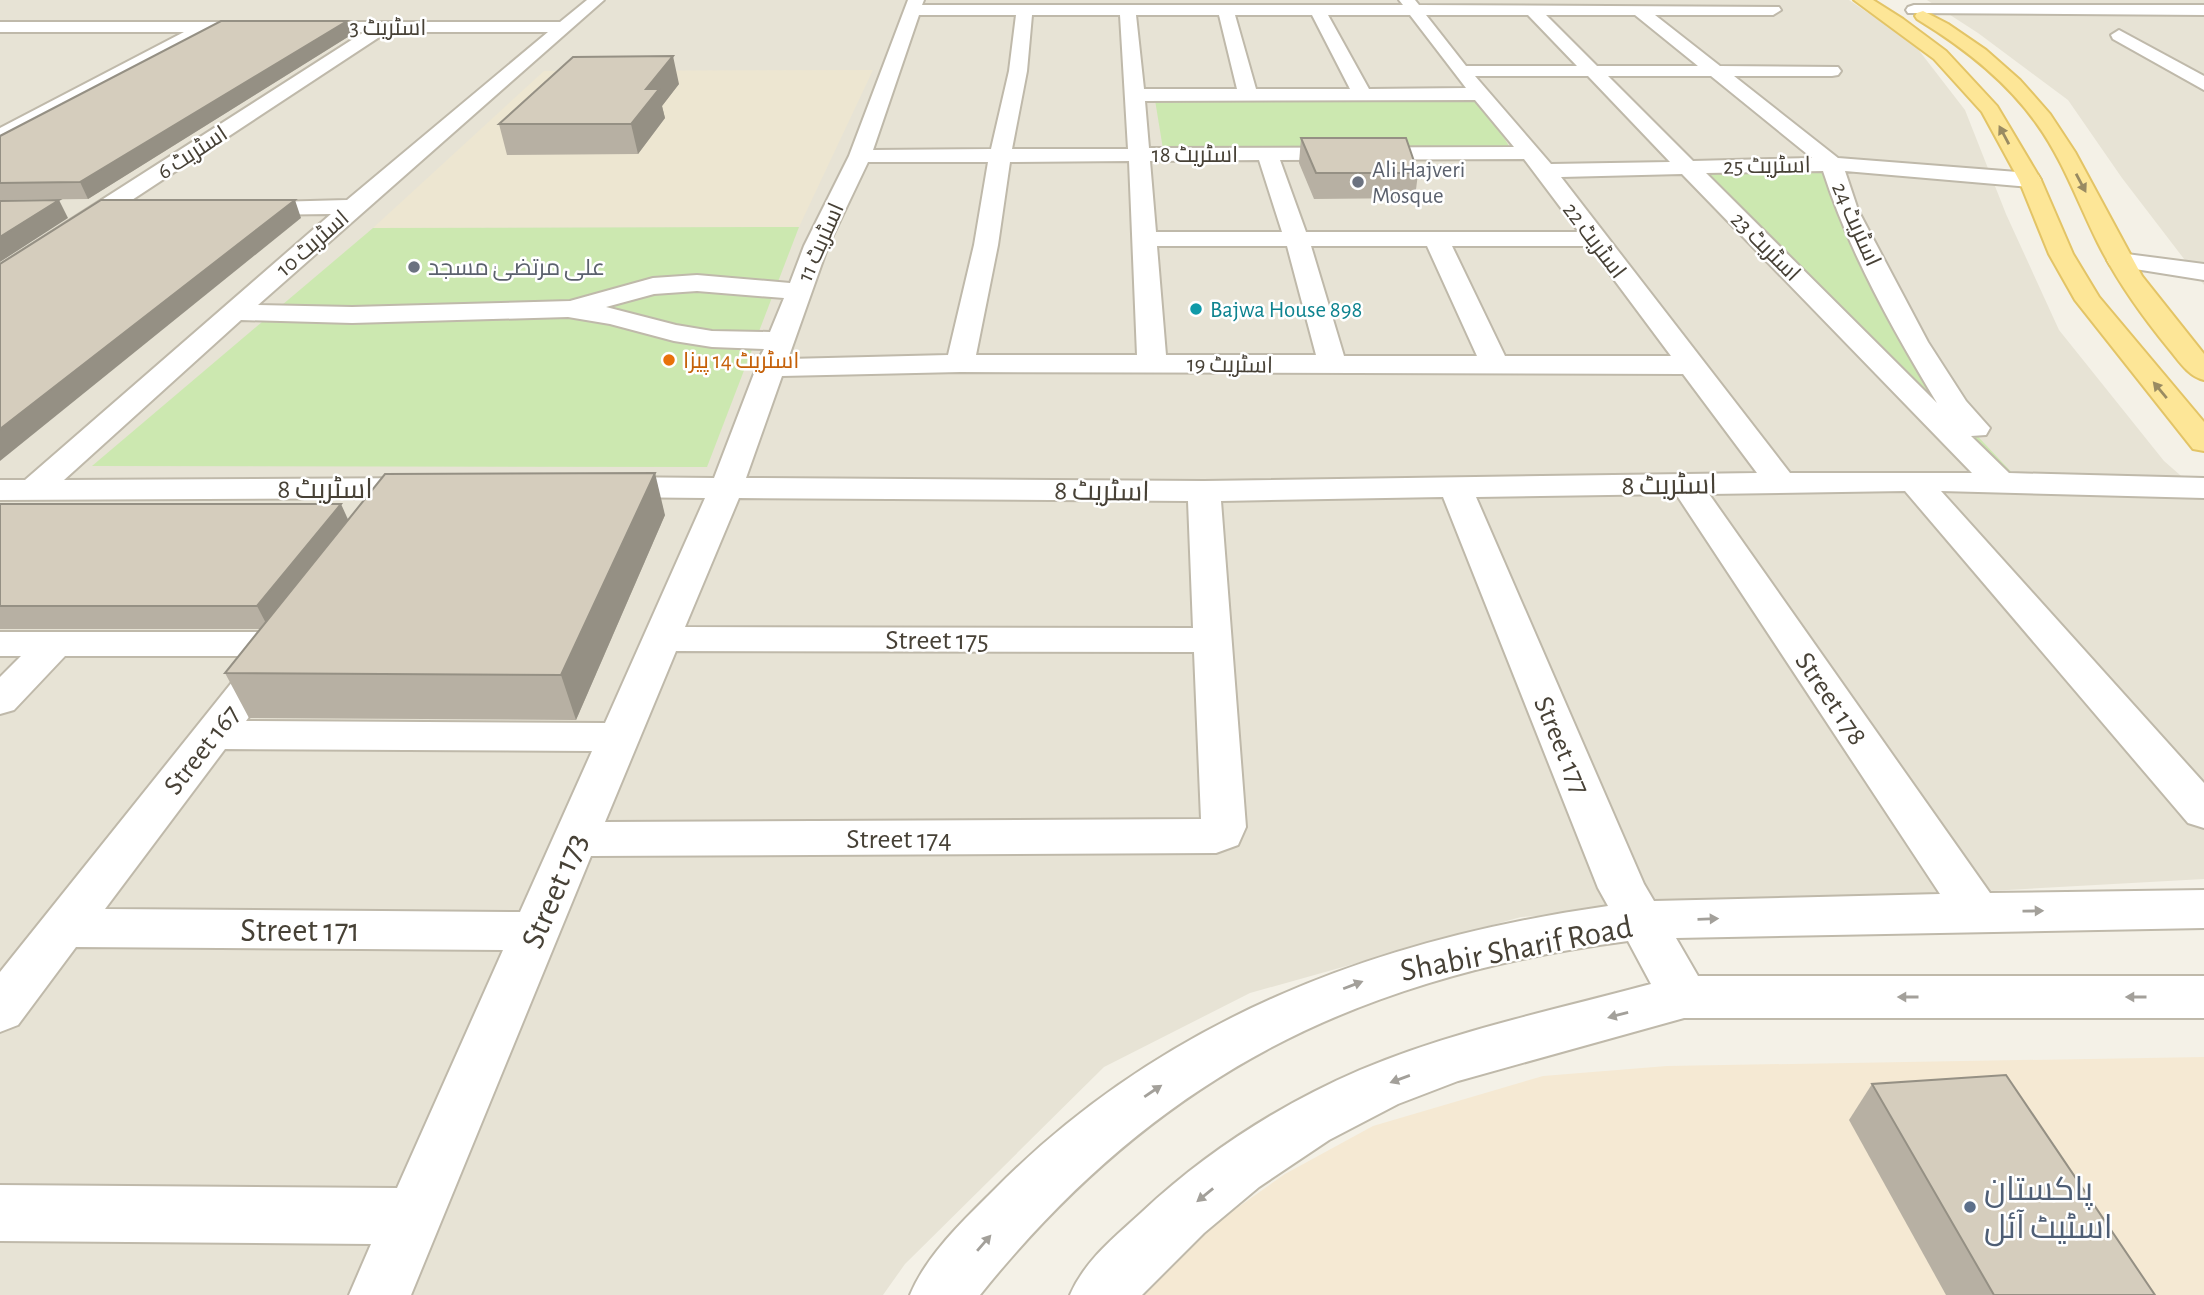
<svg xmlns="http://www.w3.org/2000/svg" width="2204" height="1295" font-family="'Alegreya Sans',Cairo,sans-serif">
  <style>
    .residential { fill: #e7e3d5 }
    .commercial { fill: #f5e9d3 }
    .education { fill: #ede6d1 }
    .green { fill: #cce8b0 }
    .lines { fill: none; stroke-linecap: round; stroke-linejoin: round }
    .minor-casing { stroke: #bfb9aa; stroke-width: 4 }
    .major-casing { stroke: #e3c466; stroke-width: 4 }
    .minor { fill: #fff; fill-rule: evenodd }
    .major { fill: #fde697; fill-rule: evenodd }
    .wall { fill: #b7b0a3 }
    .shaded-wall { fill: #959084 }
    .building { fill: #d5cdbd; stroke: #959084; stroke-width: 2 }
    .oneway { fill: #998b62 }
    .oneway2 { fill: #a3a09a }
    .worship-dot { fill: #6b7280; stroke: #fff; stroke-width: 2.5 }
    .culture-dot { fill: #0f9aa8; stroke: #fff; stroke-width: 2.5 }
    .food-dot { fill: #e8710a; stroke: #fff; stroke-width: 2.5 }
    .service-dot { fill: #5c6f8a; stroke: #fff; stroke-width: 2.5 }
    .labels { text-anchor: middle; stroke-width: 5; stroke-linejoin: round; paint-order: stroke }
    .far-street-label { font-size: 23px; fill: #474136; stroke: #fff }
    .far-worship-label { font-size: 23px; fill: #5b616d; stroke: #fff; text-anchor: start }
    .far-culture-label { font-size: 23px; fill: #0d838f; stroke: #fff; text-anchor: start }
    .far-food-label { font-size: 23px; fill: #c56008; stroke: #fff; text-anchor: start }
    .street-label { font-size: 28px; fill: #474136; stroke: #fff }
    .near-street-label { font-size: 33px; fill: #474136; stroke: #fff }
    .near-service-label { font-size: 33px; fill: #4e5e75; stroke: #fff; text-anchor: start }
  </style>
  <rect width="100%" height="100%" fill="#f4f1e7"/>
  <g class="residential">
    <path d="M0,0H1849L1914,44L1965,110L2006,214L2059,330L2164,461L2204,496V879L1521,917L1250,993L1104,1067L905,1264L883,1295H0Z"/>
    <path d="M1927,0H2204V285L2122,178L2068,100L1978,33Z"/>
  </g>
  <path class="commercial" d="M2204,1057V1295H1135L1173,1253L1285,1174L1373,1126L1543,1076L1667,1066Z"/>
  <path class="education" d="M873,70L799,227L373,228L544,71Z"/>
  <g class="green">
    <path d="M1480,99L1509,146L1163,149L1155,100Z"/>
    <path d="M1827,166L1948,405L2019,480L2001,479L1691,167Z"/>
    <path d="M799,227L707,467L92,466L373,228Z"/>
  </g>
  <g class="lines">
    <defs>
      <g id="minor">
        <path d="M587,0H604L258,305L352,307L570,301L653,278L697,275L790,283L804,246L849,156L908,0H924L922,5H1403L1399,0H1415L1419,5L1779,7L1781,10L1773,15H1655L1720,66L1838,67L1841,71L1838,75L1832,76H1734L1838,158L2030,173L2038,175L2041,180L2038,185L2030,187L1845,171L1858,210L1928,342L1966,401L1990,428L1986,435L1971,436L2009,473L2204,478V498L1941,491L2204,783V828L2188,823L1905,491L1709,494L1990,893L2204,890V928L1676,938L1698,976H2204V1018H1684L1458,1081L1398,1104L1329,1140L1259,1187L1204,1233L1142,1295H1070C1085,1260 1115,1237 1142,1212C1205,1153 1281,1104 1360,1070C1453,1031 1554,1010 1651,984L1628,941C1353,977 1154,1078 980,1295H910C927,1254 964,1220 995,1189C1163,1019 1376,939 1608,906L1598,888L1443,497L1221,501L1246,827L1238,845L1216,853L591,856L411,1295H349L371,1244L0,1241V1185L397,1188L503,950L76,947L18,1025L0,1032V972L253,656H65L14,710L0,714V677L21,656H0V632H283L297,635L302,644L297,653L287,655L290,660L246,721L605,723L705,498L607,497L595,494L591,487L595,480L607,477L714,478L755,371L754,368L764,349L712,347L674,341L610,324L568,317L352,323L241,320L64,480L424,478L436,481L440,488L436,495L424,498L0,500V480H25L331,214L244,215L236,213L233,208L236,203L347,200L548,32H387L9,281L0,284V265L364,32H208L0,142V128L184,32H0V22H560ZM919,15H1016L1009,71L991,149L873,150ZM1032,15H1120L1128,149H1012L1027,71ZM1136,15H1219L1237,89H1144ZM1235,15H1312L1350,89H1256ZM1328,15H1410L1466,88L1369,89ZM1426,15H1528L1577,66H1466ZM1546,15H1635L1698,66H1597ZM1475,76H1588L1670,162L1551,164ZM1608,76H1711L1812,158L1693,161ZM1475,100L1514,147L1149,148L1145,101ZM1524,159L1579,232H1306L1280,160ZM1259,160L1282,232H1156L1150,161ZM1129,161L1137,355H976L998,245L1010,162ZM868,162H988L974,245L948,355L788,359L828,246ZM1823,171C1849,252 1893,330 1937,403L1706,173ZM1682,174L1972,473H1790L1561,177ZM1157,246H1287L1316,355H1166ZM1311,246H1427L1477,356H1344ZM1452,246H1589L1671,356H1505ZM697,291L784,298L770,332L712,331L676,325L606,307L654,294ZM960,372L1683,374L1757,473L1204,481L746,478L782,376ZM1676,494L1940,894L1654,901L1644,884L1476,497ZM739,498L1188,501L1193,628L685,627ZM676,651L1194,652L1201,819L605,822ZM225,749L592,751L520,912L105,909Z"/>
        <path d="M1914,5H2204V15L1908,13L1906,10L1908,7Z"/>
        <path d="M2119,30L2204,76V90L2113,39L2111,35Z"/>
        <path d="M2119,253L2204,264V280L2110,265L2107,260L2110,255Z"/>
      </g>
      <g id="major">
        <path d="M1854,0H1873L1903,19L1946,51L1997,106L2041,180L2073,254L2099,297L2204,422V451L2193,449L2075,300L2049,254L2019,180L1982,112L1934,59Z"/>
        <path d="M1923,11L1948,24L1986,50L2020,80L2050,114L2075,152L2142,276L2204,354V380C2188,376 2179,361 2169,349C2142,316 2117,281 2098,243C2078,203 2063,160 2037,124C2006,80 1963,47 1917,19L1915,16L1917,13Z"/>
      </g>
    </defs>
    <use href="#minor" class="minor-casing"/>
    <use href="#major" class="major-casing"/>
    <use href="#minor" class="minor"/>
    <use href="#major" class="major"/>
  </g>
  <g class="wall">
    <path d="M347,21L351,35L88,199L0,200V136Z"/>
    <path d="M679,84L662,106L665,118L638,154L507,155L499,124Z"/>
    <path d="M1301,138L1418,173L1415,198L1314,199L1299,163Z"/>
    <path d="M0,504L348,520L665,515L576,720L249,718L225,673L260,629H0Z"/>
    <path d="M1872,1084L2155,1295H1946L1849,1120Z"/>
  </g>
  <g class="shaded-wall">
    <path d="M347,21L351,35L88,199L80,182Z"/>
    <path d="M673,56L679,84L662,106L665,118L638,154L631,124L646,89Z"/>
    <path d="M59,200L68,218L0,262V237Z"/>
    <path d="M295,200L301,218L0,461V429Z"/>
    <path d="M655,473L665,515L576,720L561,675Z"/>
    <path d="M341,504L351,526L269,629L257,606Z"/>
  </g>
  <g class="building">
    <path d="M221,21H347L80,182L0,183V136Z"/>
    <path d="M673,56L646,89H659L631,124H499L573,57Z"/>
    <path d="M1301,138H1406L1418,173H1316Z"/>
    <path d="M59,200L0,237V201Z"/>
    <path d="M101,200H295L0,429V264Z"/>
    <path d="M655,473L561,675L225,673L385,474Z"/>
    <path d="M0,504H341L257,606H0Z"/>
    <path d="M2006,1075L2155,1295H1994L1872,1084Z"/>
  </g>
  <defs><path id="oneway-solid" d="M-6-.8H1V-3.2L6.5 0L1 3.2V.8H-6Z" transform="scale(1.75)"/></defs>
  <g class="oneway">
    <use href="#oneway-solid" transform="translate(2004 135) rotate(-118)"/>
    <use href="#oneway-solid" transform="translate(2081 183) rotate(62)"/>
    <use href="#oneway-solid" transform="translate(2160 390) rotate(-130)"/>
  </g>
  <g class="oneway2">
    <use href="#oneway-solid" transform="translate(2033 911) rotate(-1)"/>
    <use href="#oneway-solid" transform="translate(1708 919) rotate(-2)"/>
    <use href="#oneway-solid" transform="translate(1353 985) rotate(-21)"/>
    <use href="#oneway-solid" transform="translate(1908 997) rotate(180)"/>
    <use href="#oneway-solid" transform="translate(2136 997) rotate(-180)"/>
    <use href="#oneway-solid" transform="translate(1618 1015) rotate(165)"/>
    <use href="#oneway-solid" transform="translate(1400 1079) rotate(160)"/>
    <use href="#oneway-solid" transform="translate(1153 1091) rotate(-34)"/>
    <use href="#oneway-solid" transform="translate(1205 1195) rotate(141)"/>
    <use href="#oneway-solid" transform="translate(984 1243) rotate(-49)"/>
  </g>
  <g class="worship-dot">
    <circle cx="1358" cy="182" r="7"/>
    <circle cx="414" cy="267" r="7"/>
  </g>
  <circle class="culture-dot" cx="1196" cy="309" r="7"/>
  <circle class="food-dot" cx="669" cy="360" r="7"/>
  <circle class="service-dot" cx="1970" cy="1207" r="7"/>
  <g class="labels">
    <g class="far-street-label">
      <text x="388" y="35">اسٹریٹ 3</text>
      <text transform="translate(192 152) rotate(-33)" y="8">اسٹریٹ 6</text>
      <text x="1195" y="162">اسٹریٹ 18</text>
      <text transform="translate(1767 165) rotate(-1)" y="8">اسٹریٹ 25</text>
      <text transform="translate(1857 224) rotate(66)" y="8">اسٹریٹ 24</text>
      <text transform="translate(1595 240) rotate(53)" y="8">اسٹریٹ 22</text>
      <text transform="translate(820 242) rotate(-66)" y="8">اسٹریٹ 11</text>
      <text transform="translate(312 243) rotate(-41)" y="8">اسٹریٹ 10</text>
      <text transform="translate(1766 246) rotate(45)" y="8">اسٹریٹ 23</text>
      <text transform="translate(1230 364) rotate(1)" y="8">اسٹریٹ 19</text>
    </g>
    <g class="far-worship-label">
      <text x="1372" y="177">Ali Hajveri<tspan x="1372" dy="26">Mosque</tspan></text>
      <text x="428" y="275">علی مرتضیٰ مسجد</text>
    </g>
    <g class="far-culture-label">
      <text x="1210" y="317">Bajwa House 898</text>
    </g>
    <g class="far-food-label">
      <text x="683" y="368">اسٹریٹ 14 پیزا</text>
    </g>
    <g class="street-label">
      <text transform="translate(1669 484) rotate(-1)" y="10">اسٹریٹ 8</text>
      <text x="325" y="498">اسٹریٹ 8</text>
      <text transform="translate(1102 490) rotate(1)" y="10">اسٹریٹ 8</text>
      <text x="937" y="649">Street 175</text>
      <text transform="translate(1832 698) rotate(56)" y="10">Street 178</text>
      <text transform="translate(1563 745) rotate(67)" y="10">Street 177</text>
      <text transform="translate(201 749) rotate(-52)" y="10">Street 167</text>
      <text x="899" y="848">Street 174</text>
    </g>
    <g class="near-street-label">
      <text transform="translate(553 890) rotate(-67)" y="12">Street 173</text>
      <text x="300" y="941">Street 171</text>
      <text transform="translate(1516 947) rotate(-11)" y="12">Shabir Sharif Road</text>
    </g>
    <g class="near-service-label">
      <text x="1984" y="1200">پاکستان<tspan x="1984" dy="38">اسٹیٹ آئل</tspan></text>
    </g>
  </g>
</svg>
